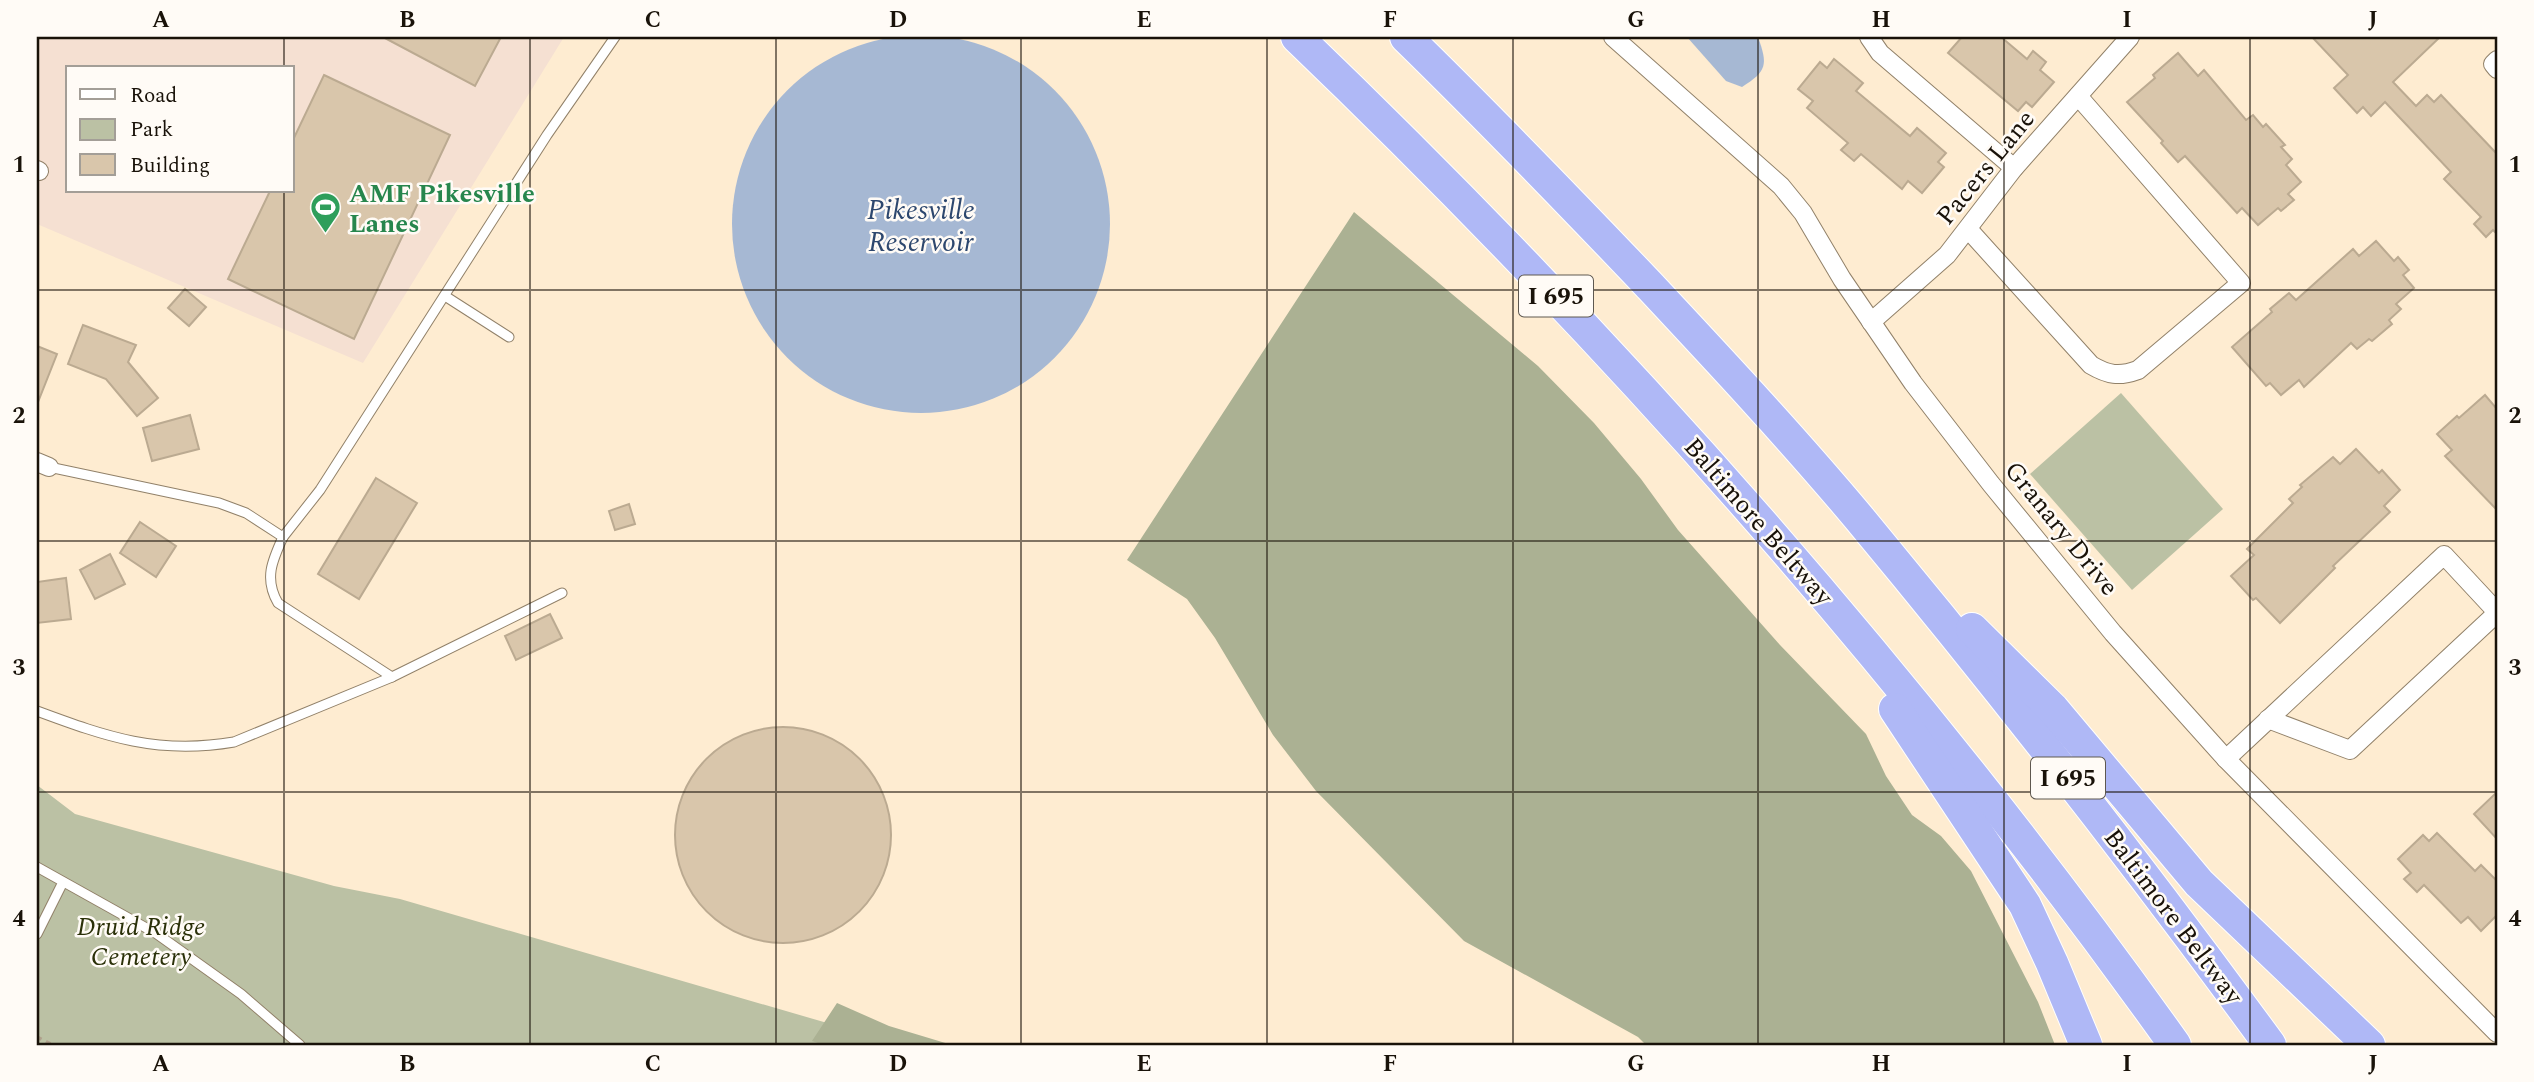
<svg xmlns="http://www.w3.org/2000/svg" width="2534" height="1082" font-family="Spectral,serif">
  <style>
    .commercial { fill: #f5e0d2; fill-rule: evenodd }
    .green { fill: #bbc1a4 }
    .forest { fill: #abb193 }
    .water { fill: #a6b8d3 }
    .building { fill: #d9c6ab; stroke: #bbaa91; stroke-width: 2 }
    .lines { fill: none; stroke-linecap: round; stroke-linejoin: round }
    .service-casing { stroke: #918169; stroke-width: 11 }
    .minor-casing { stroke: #918169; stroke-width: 20 }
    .motorway-casing { stroke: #fff; stroke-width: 34 }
    .path { stroke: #afa08c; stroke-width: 3.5; stroke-dasharray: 5 5; stroke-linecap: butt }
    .service { stroke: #fff; stroke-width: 9 }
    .minor { stroke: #fff; stroke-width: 18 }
    .motorway { stroke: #afb8f6; stroke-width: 32 }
    .grid { fill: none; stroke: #191209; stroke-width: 2; stroke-opacity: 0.55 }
    .labels { text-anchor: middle; stroke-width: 5; stroke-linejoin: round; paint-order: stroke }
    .shield { fill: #fffbf6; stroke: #5e5850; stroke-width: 2 }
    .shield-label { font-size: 24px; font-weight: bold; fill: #191209 }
    .street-label { font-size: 26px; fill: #191209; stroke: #fffbf6 }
    .leisure-label { font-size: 26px; font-weight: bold; fill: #27864d; stroke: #fffbf6; text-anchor: start }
    .park-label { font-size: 26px; font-style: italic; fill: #2a3008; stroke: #fffbf6 }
    .water-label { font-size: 28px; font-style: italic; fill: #2d476e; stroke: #fffbf6 }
    .neatline { fill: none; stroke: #191209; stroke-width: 2.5 }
    .grid-label { font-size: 23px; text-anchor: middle; font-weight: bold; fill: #191209 }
  </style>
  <rect width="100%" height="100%" fill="#feecd1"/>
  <path class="commercial" d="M37,37H564L363,363L37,224ZM68,68H292V191H68Z"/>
  <g class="green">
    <path d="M2121,393L2223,509L2132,590L2030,474Z"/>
    <path d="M37,785L75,814L334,886L400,899L903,1045H37Z"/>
  </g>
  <g class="forest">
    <path d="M1354,212L1538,366L1594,423L1641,479L1678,530L1780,645L1866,734L1886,776L1912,815L1941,836L1971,871L2038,1002L2055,1045H1646L1638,1037L1464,941L1316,791L1273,735L1215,638L1187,599L1127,560Z"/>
    <path d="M837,1003L889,1026L952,1045H824L812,1041Z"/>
  </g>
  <g class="water">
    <circle cx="921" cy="224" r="189"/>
    <path d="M1687,37H1758C1768,65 1767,71 1742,87L1726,81Z"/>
  </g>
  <g class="building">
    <path d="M383,37H501L475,86Z"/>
    <path d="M1962,37H2001L2027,59L2033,51L2046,62L2040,70L2054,82L2032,107L2026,102L2018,111L1948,53Z"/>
    <path d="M2312,37H2440L2393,82L2416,106L2427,95L2434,102L2441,95L2497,154V234L2493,230L2486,237L2474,224L2481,217L2444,179L2451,172L2385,102L2371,116L2363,107L2357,113L2334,88L2348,75Z"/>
    <path d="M2178,53L2198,76L2204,70L2246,120L2253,115L2263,127L2266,124L2285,145L2281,147L2292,159L2286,165L2301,182L2288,194L2294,200L2281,211L2278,208L2258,225L2242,208L2237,213L2185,156L2178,162L2161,143L2163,141L2127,102L2155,78L2153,75Z"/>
    <path d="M1834,59L1863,83L1856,91L1910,136L1917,128L1946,153L1938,162L1944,167L1922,193L1908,181L1902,189L1861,154L1854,161L1841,150L1848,143L1807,108L1813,101L1798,89L1820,62L1827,68Z"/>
    <path d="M324,75L450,135L354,339L228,279L270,191H292V142Z"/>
    <path d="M2376,241L2394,261L2398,257L2409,270L2403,275L2414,288L2396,304L2401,309L2389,320L2392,324L2372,341L2369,339L2357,349L2351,343L2304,387L2299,380L2281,395L2270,383L2266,386L2232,347L2272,312L2270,309L2289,293L2296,300L2353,249L2359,256Z"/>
    <path d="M185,289L206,307L189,326L168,308Z"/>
    <path d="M83,325L136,345L128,362L158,398L137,416L106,379L68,364Z"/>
    <path d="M37,346L57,354L38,402H37Z"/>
    <path d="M2485,395L2497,409V510L2445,456L2452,450L2437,434L2457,416L2459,418Z"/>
    <path d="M190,415L199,449L152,461L143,428Z"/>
    <path d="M2356,449L2379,473L2382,470L2400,490L2384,506L2390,512L2333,566L2335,568L2280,623L2256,598L2253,600L2231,576L2254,555L2247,549L2293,503L2289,499L2302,487L2300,485L2333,457L2340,464Z"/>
    <path d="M376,478L417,503L359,599L318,574Z"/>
    <path d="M629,504L635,524L615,530L609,511Z"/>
    <path d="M140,522L176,546L156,577L120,553Z"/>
    <path d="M110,554L125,584L95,599L80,570Z"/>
    <path d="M66,578L71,619L37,623V582Z"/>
    <path d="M550,614L562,638L516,660L505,636Z"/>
    <circle cx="783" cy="835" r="108"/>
    <path d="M2497,792V839L2474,814Z"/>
    <path d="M2437,833L2475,871L2481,865L2497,881V915L2481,931L2468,917L2461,923L2424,885L2417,892L2404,879L2411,873L2398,859L2423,835L2429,841Z"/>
  </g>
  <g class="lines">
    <defs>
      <g id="service">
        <path d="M445,296L509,337"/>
        <path d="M49,467L219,503L246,513L283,537C272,561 264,579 278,603L392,677"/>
        <path d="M283,537L320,490L547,135L615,37"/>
        <path d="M37,711C107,737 158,755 234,742L392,677L562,593"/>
        <path d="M37,867L157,934L241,994L300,1045"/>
        <path d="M37,934L63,882"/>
      </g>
      <g id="minor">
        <path d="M1613,37L1781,186L1803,213L1842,279L1913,383L1991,484L2113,633L2226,759L2497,1033"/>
        <path d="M1869,37L1880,53L2014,168"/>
        <path d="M2497,60L2493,64L2497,69"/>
        <path d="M37,170L39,171"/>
        <path d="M1968,229L2091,365C2108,375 2119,377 2138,370L2241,283L2078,96"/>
        <path d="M1871,322L1947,255L2014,168L2130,37"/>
        <path d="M37,462L49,467"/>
        <path d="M2268,719L2350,750L2497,613"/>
        <path d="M2226,759L2444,555L2497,612"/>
      </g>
      <g id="motorway">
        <path d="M1297,37C1619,346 1916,682 2175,1045"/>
        <path d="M1406,37C1489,118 1569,201 1649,285C1720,361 1792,438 1859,518C2002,690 2139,866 2270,1045"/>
        <path d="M1972,629L2053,709L2199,883L2369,1045"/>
        <path d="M1895,709L2025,905L2052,963L2086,1045"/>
      </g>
    </defs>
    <use href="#service" class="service-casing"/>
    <use href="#minor" class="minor-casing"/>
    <use href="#motorway" class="motorway-casing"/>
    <path class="path" d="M37,1037L53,1045"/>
    <use href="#service" class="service"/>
    <use href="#minor" class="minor"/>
    <use href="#motorway" class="motorway"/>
  </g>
  <path class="grid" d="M284,37V68M530,37V1045M776,37V1045M1021,37V1045M1267,37V1045M1513,37V1045M1758,37V1045M2004,37V1045M2250,37V1045M284,191V1045M37,290H2497M37,541H2497M37,792H2497"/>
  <defs>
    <symbol id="stadium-pin" viewBox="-11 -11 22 30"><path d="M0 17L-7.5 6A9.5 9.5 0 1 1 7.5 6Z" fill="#2e9e5b" stroke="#fffbf6"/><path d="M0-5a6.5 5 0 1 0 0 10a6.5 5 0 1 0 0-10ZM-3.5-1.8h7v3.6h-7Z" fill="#fff"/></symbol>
  </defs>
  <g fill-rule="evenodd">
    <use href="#stadium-pin" x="308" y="190" width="35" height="47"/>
  </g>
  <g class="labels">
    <g class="shield">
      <rect x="1519" y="275.5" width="74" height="41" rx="5"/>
      <rect x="2031" y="757.5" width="74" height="41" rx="5"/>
    </g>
    <g class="shield-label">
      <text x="1556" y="304">I 695</text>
      <text x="2068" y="786">I 695</text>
    </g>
    <g class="street-label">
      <text transform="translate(1985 167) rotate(-51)" y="9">Pacers Lane</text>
      <text transform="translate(1759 521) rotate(49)" y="9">Baltimore Beltway</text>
      <text transform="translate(2062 528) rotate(51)" y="9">Granary Drive</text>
      <text transform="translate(2174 916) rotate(53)" y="9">Baltimore Beltway</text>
    </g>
    <g class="leisure-label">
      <text x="349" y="202">AMF Pikesville<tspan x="349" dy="30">Lanes</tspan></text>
    </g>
    <g class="park-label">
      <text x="141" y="935">Druid Ridge<tspan x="141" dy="30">Cemetery</tspan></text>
    </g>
    <g class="water-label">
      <text x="921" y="219">Pikesville<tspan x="921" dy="32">Reservoir</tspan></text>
    </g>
  </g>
  <rect width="2534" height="1082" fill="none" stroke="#fffbf6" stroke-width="77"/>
  <rect x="66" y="66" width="228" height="126" fill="#fffbf6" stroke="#a39e97" stroke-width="2"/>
  <rect x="80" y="89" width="35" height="10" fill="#ffffff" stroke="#a39e97" stroke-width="2"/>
  <text x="130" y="102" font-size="21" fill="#191209">Road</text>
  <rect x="80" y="119" width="35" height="21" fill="#bbc1a4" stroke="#a39e97" stroke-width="2"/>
  <text x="130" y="136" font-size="21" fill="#191209">Park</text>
  <rect x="80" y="154" width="35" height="21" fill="#d9c6ab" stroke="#a39e97" stroke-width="2"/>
  <text x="130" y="172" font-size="21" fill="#191209">Building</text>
  <rect x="38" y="38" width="2458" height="1006" class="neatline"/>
  <g class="grid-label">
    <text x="161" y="27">A</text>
    <text x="407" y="27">B</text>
    <text x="653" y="27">C</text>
    <text x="898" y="27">D</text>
    <text x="1144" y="27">E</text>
    <text x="1390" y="27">F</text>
    <text x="1636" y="27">G</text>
    <text x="1881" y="27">H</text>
    <text x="2127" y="27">I</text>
    <text x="2373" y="27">J</text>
    <text x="19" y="172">1</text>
    <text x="2515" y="172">1</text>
    <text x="19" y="423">2</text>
    <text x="2515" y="423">2</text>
    <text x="19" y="675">3</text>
    <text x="2515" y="675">3</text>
    <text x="19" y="926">4</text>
    <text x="2515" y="926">4</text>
    <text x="161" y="1071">A</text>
    <text x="407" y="1071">B</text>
    <text x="653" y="1071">C</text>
    <text x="898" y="1071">D</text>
    <text x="1144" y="1071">E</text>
    <text x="1390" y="1071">F</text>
    <text x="1636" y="1071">G</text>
    <text x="1881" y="1071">H</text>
    <text x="2127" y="1071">I</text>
    <text x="2373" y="1071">J</text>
  </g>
</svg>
